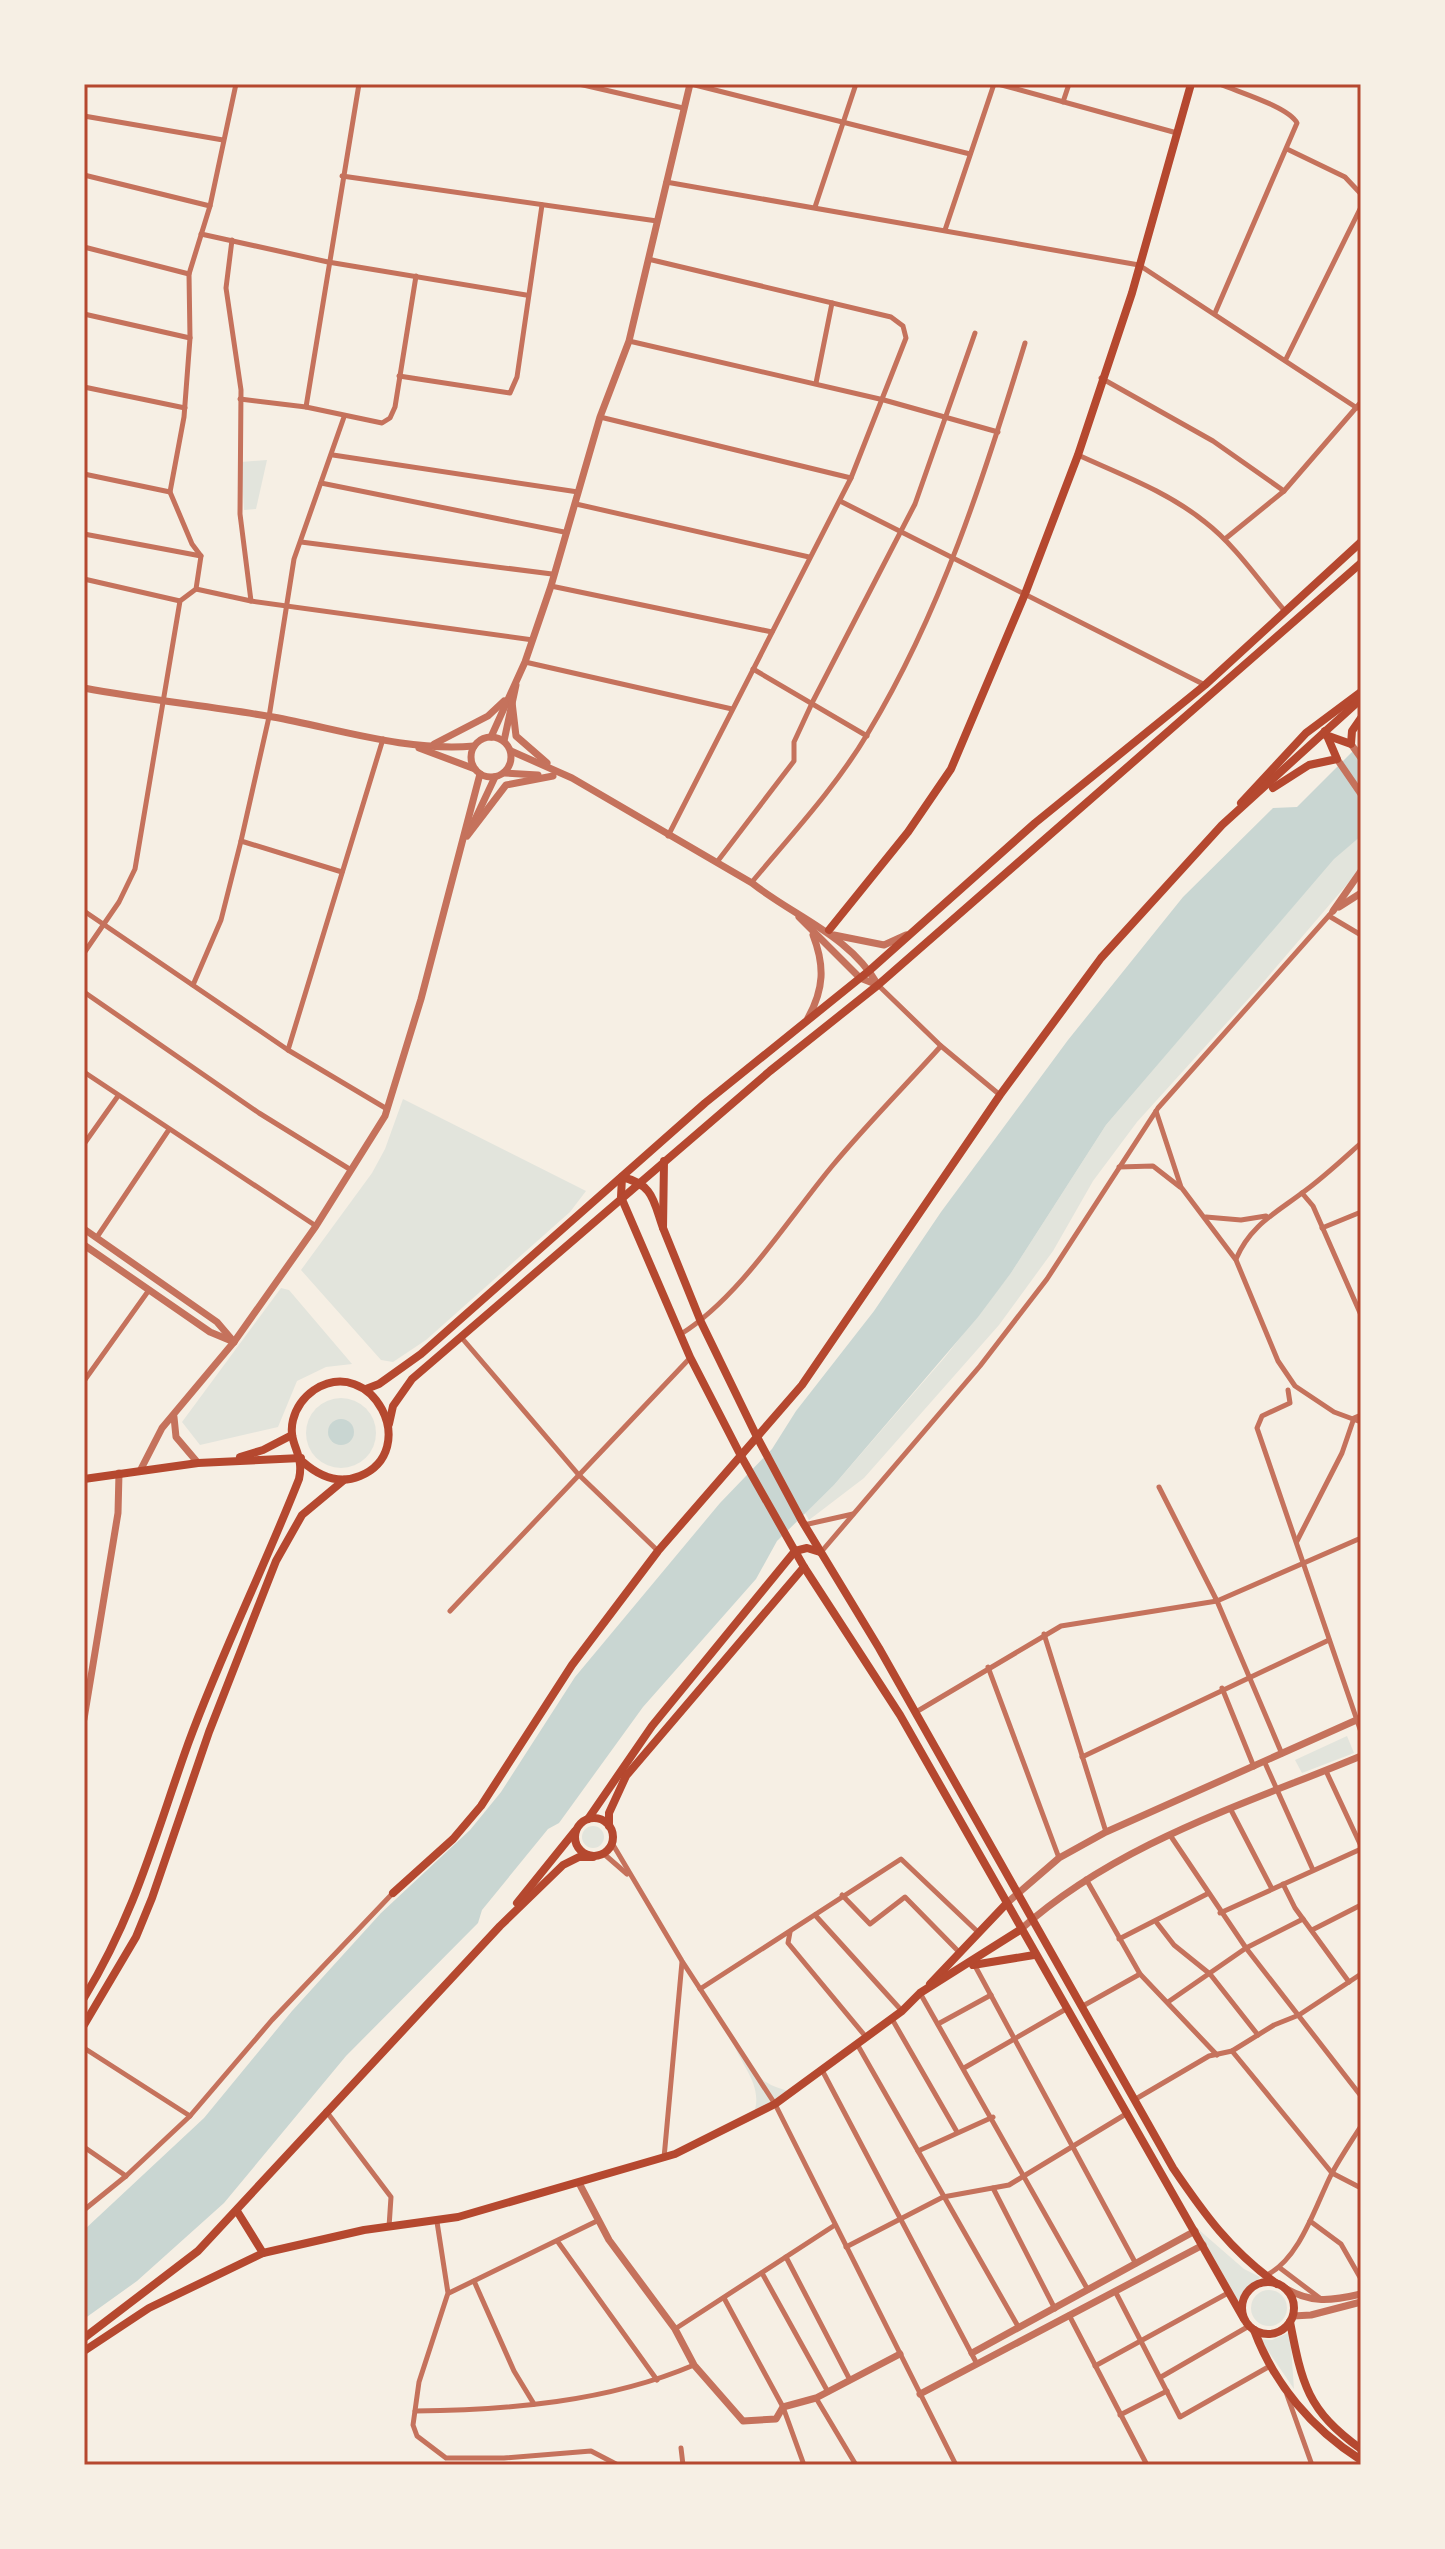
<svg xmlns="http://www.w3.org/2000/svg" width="1445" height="2549" font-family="Merriweather,serif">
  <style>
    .green { fill: #e2e4dc }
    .water { fill: #c9d6d2 }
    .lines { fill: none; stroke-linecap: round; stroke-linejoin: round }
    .minor { stroke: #c5725c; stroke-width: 5 }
    .tertiary { stroke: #c5725c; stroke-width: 7 }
    .secondary { stroke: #b5482f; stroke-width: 8 }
    .primary { stroke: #b5482f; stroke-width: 8 }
    .neatline { fill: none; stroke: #b5482f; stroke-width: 3 }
  </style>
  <rect width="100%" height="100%" fill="#f6efe4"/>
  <g class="green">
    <path d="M267,460L256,509L244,510L241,462Z"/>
    <path d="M1361,836V868L1260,986L1137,1122L1093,1181L1053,1251L999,1325L864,1478L809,1520L805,1513L834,1485L945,1357L1011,1273L1106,1125L1334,858Z"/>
    <path d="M403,1099L586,1191L570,1212L426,1340L393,1362L381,1360L301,1270L372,1173L385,1149Z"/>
    <path d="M281,1288L289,1290L352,1364L326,1367L297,1381L278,1427L200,1445L182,1422Z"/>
    <circle cx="341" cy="1433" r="35"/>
    <path d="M1347,1736L1354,1753L1302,1773L1295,1760Z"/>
    <circle cx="593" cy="1837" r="11"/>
    <path d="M731,2037C751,2068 756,2085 794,2092L754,2113C764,2084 739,2064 731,2037Z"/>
    <path d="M1191,2223L1244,2269L1260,2277L1238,2301Z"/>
    <circle cx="1269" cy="2308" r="18"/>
    <path d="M1290,2332L1294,2389L1260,2339L1272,2340Z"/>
  </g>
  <g class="water">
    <path d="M1361,743V836L1334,859L1106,1125L1011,1273L978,1317L834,1485L777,1541L756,1579L643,1707L559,1823L548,1829L482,1910L478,1923L346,2056L224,2203L137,2281L84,2319V2230L204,2118L292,2011L381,1913L470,1830L501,1792L575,1677L720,1503L772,1449L796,1411L874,1311L941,1212L1068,1040L1183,897L1273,808L1297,807Z"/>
    <circle cx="341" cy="1432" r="13"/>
  </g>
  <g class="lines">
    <g class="minor">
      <path d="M579,84L683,108"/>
      <path d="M691,84L970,154"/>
      <path d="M998,84L1177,133"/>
      <path d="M1063,102L1069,84"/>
      <path d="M84,116L223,140"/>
      <path d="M1287,149L1345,177L1361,194"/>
      <path d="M84,175L210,206"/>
      <path d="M342,176L657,221"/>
      <path d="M666,182L1139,265L1357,408"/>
      <path d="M815,207L856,84"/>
      <path d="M945,230L994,84"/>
      <path d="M201,234L328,262L526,295"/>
      <path d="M232,240L226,288L241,390L240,514L251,601"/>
      <path d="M84,247L189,274"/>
      <path d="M648,259L891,317L903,326L906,338L851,478L668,836"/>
      <path d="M1215,313L1297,123C1289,107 1238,92 1220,84"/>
      <path d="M84,314L190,338"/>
      <path d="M629,341L884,400L998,432"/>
      <path d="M1286,359L1361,207"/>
      <path d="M399,376L510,393L517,377L542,205"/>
      <path d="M1101,378L1213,441L1284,491"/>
      <path d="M816,383L832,303"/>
      <path d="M84,387L185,408"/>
      <path d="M240,399L306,407L382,423L390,418L395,407L416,276"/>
      <path d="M306,407L359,84"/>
      <path d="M600,417L851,478"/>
      <path d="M333,455L578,492"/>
      <path d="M1078,455C1122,475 1168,492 1205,522C1236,546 1259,581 1284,610"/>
      <path d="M84,474L170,492"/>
      <path d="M321,483L564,532"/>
      <path d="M840,501L1205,685"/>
      <path d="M576,504L809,557"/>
      <path d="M84,534L201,556"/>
      <path d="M1225,539L1284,491L1361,402"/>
      <path d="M301,542L552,574"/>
      <path d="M84,579L180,601"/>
      <path d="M551,586L772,632"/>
      <path d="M196,589L251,601L533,640"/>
      <path d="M525,662L732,709"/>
      <path d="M753,669L867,736"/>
      <path d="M241,841L342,872"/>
      <path d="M717,862L794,761V742L813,701L915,504L975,333"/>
      <path d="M752,882C792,834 836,787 868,733C941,612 984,477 1025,343"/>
      <path d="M84,911L288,1050L387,1109"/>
      <path d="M1329,916L1361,935"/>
      <path d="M84,953L119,902L135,869L180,601L196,589L201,556L192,544L170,492L184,417L190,338L189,274L210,206L236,84"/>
      <path d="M193,985L221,920L241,841L269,717L294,559L344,417"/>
      <path d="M878,985L941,1046L1000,1095"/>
      <path d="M84,992L259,1113L351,1170"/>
      <path d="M288,1050L383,739"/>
      <path d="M84,1072L316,1226"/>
      <path d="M1156,1111L1181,1187L1236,1260L1278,1361L1295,1386L1334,1412L1361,1422"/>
      <path d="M84,1144L118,1096"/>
      <path d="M1119,1167L1153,1166L1180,1187"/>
      <path d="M1302,1193L1313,1206L1361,1315"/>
      <path d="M1206,1217L1241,1220L1266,1216"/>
      <path d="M1322,1228L1361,1212"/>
      <path d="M97,1237L168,1131"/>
      <path d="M1236,1259C1250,1226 1274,1214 1302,1193C1323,1178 1342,1160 1361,1143"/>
      <path d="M681,1334C740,1297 788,1219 833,1165C867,1124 905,1086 941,1046"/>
      <path d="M461,1337L578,1474L657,1550"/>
      <path d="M84,1381L149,1290"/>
      <path d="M1288,1390L1290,1403L1262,1416L1257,1428L1361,1732"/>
      <path d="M1159,1487L1217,1601L1282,1754"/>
      <path d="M804,1525L853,1514"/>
      <path d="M1297,1541L1342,1453L1354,1418L1361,1415"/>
      <path d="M822,1551L980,1366L1047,1279L1158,1108L1333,911"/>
      <path d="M450,1611L690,1358"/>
      <path d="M1044,1634L1106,1832"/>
      <path d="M988,1667L1059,1858"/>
      <path d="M1222,1688L1254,1767"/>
      <path d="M916,1712L1061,1626L1217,1601L1361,1538"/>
      <path d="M1082,1757L1329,1640"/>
      <path d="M1265,1763L1313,1870"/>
      <path d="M1326,1771L1361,1846"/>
      <path d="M1231,1810L1271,1887"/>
      <path d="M1170,1835L1246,1948L1361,2096"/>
      <path d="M612,1843L682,1961L775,2104L956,2465"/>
      <path d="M604,1854L627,1874"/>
      <path d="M1086,1879L1140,1974L1217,2055"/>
      <path d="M1283,1884L1295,1908L1349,1982"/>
      <path d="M842,1895L870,1924L905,1897L959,1952"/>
      <path d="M1220,1913L1361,1849"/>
      <path d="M815,1915L902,2011"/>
      <path d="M1157,1923L1174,1945L1210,1974L1258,2035"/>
      <path d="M1312,1930L1361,1905"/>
      <path d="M790,1932L788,1943L866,2037"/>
      <path d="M1119,1939L1207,1894"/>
      <path d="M974,1964L1136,2264"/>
      <path d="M700,1989L901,1859L979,1933"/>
      <path d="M920,1993L1088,2290"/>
      <path d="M1168,2002L1246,1948L1303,1919"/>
      <path d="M1081,2007L1140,1974"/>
      <path d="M892,2019L957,2132"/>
      <path d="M938,2024L991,1995"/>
      <path d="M857,2044L1019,2328"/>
      <path d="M84,2048L190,2116"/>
      <path d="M1232,2051L1332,2173L1361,2188"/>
      <path d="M964,2068L1066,2009"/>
      <path d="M822,2070L977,2364"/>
      <path d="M1134,2100L1209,2056L1232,2051L1274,2025L1299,2015L1361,1974"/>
      <path d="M326,2111L391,2197L389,2227"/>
      <path d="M84,2147L126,2176"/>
      <path d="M918,2151L993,2117"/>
      <path d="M664,2158L682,1962"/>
      <path d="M993,2188L1055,2309"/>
      <path d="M84,2210L126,2176L190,2116L272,2020L392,1894"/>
      <path d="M1310,2221L1341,2244L1361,2279"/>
      <path d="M437,2222L448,2293L419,2382L413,2425L417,2436L446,2458H504L591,2451L618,2465"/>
      <path d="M558,2242L657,2380"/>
      <path d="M846,2247L943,2197L1009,2185L1126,2114"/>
      <path d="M786,2257L850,2380"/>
      <path d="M1280,2268L1321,2299"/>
      <path d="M762,2273L828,2392"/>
      <path d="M1267,2275C1300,2258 1315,2207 1331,2175C1340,2158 1351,2142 1361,2126"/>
      <path d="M474,2281L514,2371L534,2404"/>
      <path d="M1115,2291L1180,2417L1270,2366"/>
      <path d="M449,2293L599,2220"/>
      <path d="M724,2298L783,2407L804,2465"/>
      <path d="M1069,2315L1147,2465"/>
      <path d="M675,2329L835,2225"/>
      <path d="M1095,2366L1228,2293"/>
      <path d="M1161,2377L1249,2326"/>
      <path d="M1287,2395L1312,2465"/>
      <path d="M816,2398L856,2465"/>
      <path d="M415,2411C508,2410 607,2402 694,2365"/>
      <path d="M1120,2415L1167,2391"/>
      <path d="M681,2448L683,2465"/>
    </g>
    <g class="tertiary">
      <path d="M84,688C147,700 210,706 273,717C338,729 407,752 474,746"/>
      <path d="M512,702L516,736L547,763"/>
      <circle cx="491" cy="757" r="20"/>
      <path d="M491,737L525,662L551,586L600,417L629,341L690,84"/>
      <path d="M504,741L516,685"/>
      <path d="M434,744L488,716L504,701"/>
      <path d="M1351,744L1361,758"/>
      <path d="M419,748L475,769"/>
      <path d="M511,751L572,778L752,883C795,917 849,935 878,985"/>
      <path d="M1337,759L1361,794"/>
      <path d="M504,773L538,775"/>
      <path d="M471,828L495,777"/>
      <path d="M467,836L506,785L553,776"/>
      <path d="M1339,907L1361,893"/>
      <path d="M1333,911L1361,871"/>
      <path d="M799,917L860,978L878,985"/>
      <path d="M834,935L884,945L906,935"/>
      <path d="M808,1018C824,989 825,966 813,935"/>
      <path d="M84,1229L217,1322L234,1342"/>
      <path d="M84,1245L210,1332L234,1342"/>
      <path d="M174,1417L176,1437L198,1463"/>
      <path d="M141,1469L162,1428L234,1342L316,1226L385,1116L421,999L480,774"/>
      <path d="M84,1719L118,1513L119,1473"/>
      <path d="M1007,1903L1059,1858L1106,1832L1361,1718"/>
      <path d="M1020,1930C1117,1843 1243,1805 1361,1756"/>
      <path d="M579,2183L609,2240L675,2329L694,2365L743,2421L776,2419L783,2407L816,2398L900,2354"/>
      <path d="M1283,2287C1311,2304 1331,2301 1361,2294"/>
      <path d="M1293,2316L1311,2315L1361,2302"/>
      <path d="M972,2353L1195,2231"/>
      <path d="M920,2394L1203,2245"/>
    </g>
    <g class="secondary">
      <path d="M1323,734L1351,744L1352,731L1361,718"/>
      <path d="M1273,788L1309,765L1337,759L1325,731"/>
      <path d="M1241,803L1306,733L1361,692"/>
      <path d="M829,930L908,832L951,769L1025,594L1078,455L1132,293L1191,84"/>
      <path d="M393,1893L453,1839L481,1806L572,1665L658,1551L802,1385L1000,1095L1101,958L1222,825L1361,699"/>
    </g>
    <g class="primary">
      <path d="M664,1161L663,1228L701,1322L757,1437L802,1521L879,1648L1173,2168C1205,2215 1230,2250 1277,2284"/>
      <path d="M663,1228C653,1200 654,1185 622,1177L621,1197L690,1357L741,1456L804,1567L900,1715L1244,2319"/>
      <path d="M366,1389L379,1384L421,1354L705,1103L870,970L1035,823L1205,685L1361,542"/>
      <path d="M389,1424L393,1406L412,1379L770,1071L878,985L1361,563"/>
      <path d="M240,1457L263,1450L292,1435"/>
      <path d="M84,1479L198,1463L301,1458"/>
      <circle cx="594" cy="1837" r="19"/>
      <path d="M588,1819L652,1726L795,1551L807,1548L820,1552"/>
      <path d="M609,1826V1813L626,1776L804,1567"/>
      <path d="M517,1903L575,1831"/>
      <path d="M973,1965L1034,1955"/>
      <path d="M930,1984L1007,1903"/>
      <path d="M84,1998C136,1912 155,1836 188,1744C221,1654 264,1568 299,1479C305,1453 287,1444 293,1420C296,1408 304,1397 314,1390C372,1353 422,1450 360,1476C338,1485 319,1476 303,1462"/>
      <path d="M84,2025L136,1937L152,1898L209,1732L276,1561L302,1515L344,1480"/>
      <path d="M237,2211L263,2253"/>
      <circle cx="1268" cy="2308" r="26"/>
      <path d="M1290,2322C1302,2384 1307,2410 1361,2449"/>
      <path d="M1254,2330C1274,2384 1312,2429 1361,2460"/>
      <path d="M84,2338L198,2251L500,1926L563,1865L579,1857H593"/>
      <path d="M84,2351L149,2308L263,2253L364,2230L458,2217L675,2154L775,2104L902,2011L920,1993L1020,1930"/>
    </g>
  </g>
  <rect width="1445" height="2549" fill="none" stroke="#f6efe4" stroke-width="172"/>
  <rect x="86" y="86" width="1273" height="2377" class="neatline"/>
</svg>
